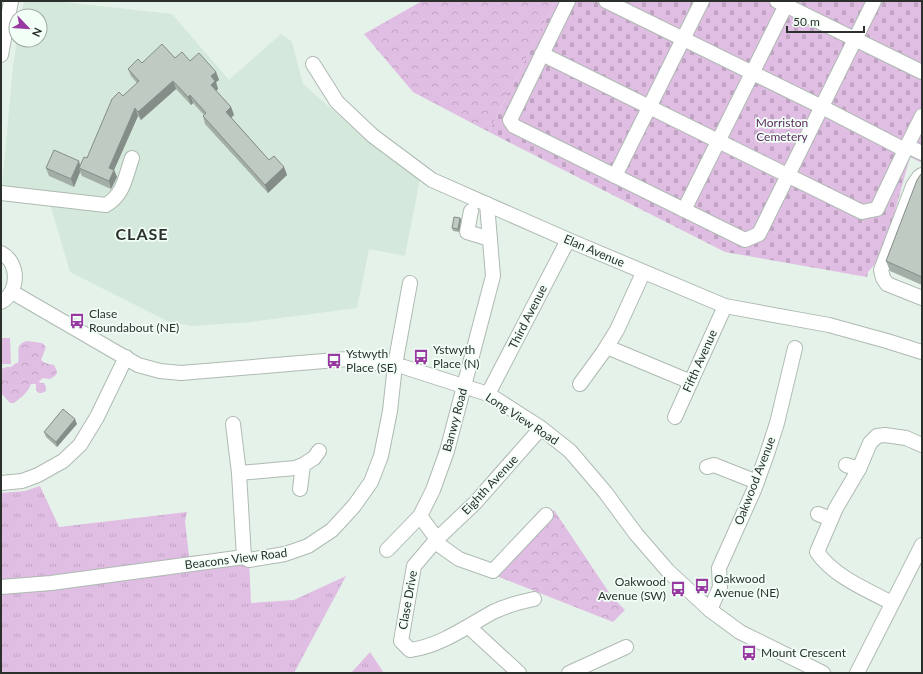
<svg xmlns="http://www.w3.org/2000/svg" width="923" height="674" font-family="Lato,sans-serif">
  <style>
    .built { fill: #d4e8db }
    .grass { fill: url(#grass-tufts) }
    .cemetery { fill: url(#cemetery-stones) }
    .park { fill: url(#park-crowns) }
    .pitch { fill: #e0bde3 }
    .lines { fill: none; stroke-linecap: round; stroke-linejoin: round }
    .minor-casing { stroke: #aebab2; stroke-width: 16 }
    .minor { stroke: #fff; stroke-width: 14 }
    .wall { fill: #a3aea7 }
    .shaded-wall { fill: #858d88 }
    .building { fill: #becac2; stroke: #858d88 }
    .labels { text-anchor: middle; stroke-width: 3.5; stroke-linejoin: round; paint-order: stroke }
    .park-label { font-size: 12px; fill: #5d2d62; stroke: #f2fff6 }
    .street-label { font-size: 12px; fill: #2b302d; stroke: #f2fff6 }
    .poi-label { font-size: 12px; fill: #2b302d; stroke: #f2fff6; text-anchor: start }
    .district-label { font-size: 16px; font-weight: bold; letter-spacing: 1px; fill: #2b302d; stroke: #f2fff6 }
  </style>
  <defs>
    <pattern id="grass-tufts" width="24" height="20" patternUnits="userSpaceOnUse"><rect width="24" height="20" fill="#e0bde3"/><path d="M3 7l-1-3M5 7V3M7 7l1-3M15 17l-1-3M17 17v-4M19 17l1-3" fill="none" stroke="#c0a3c3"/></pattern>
    <pattern id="cemetery-stones" width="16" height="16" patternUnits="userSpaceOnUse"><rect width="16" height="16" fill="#e0bde3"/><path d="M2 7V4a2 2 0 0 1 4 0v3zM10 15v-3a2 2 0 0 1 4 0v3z" fill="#c0a3c3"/></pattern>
    <pattern id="park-crowns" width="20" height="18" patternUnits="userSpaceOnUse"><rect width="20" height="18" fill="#e0bde3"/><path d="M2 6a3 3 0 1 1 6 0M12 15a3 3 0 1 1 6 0" fill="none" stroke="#c0a3c3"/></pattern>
  </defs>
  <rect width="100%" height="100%" fill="#e5f2e9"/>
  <path class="built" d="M24,1H54L172,14L229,80L281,34L292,42L303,84L384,155L420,179L405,256L369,249L357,308L250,322L192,326L167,321L70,272L50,204L1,198L13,66L17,40H40V16H21Z"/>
  <g class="grass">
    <path d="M40,486L59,527L187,512L185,521L189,556L236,552L249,560L251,603L294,600L346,576L294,673H1V493L25,491Z"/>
    <path d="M370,652L384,673H351Z"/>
  </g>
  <path class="cemetery" d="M555,1H922V163L910,157L885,247L881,257L868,272L867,277L725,252L489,132Z"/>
  <g class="park">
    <path d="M422,1H555L489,132L413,92L364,34Z"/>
    <path d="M27,341L42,343L46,347L41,360L45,363L54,365L57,371L56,375L50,379L43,378L39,381L40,383H44L46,387V391L42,393H39L36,390V384H31C28,392 21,398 14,403H10L3,395H1V369L7,367H11L16,363H18C21,354 13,345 27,341Z"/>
    <path d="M554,510L612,597L625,610L613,622L494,575Z"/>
  </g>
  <path class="pitch" d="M1,338H10L11,364H1Z"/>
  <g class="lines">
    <defs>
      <g id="minor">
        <path d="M568,1L510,120L514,126L745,240L759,234L874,1"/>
        <path d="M606,1L822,107L905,150"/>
        <path d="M777,1L922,72"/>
        <path d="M542,54L862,212L877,209L907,146L922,153"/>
        <path d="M1,55L11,1"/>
        <path d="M313,64L337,102L373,136L432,180L573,242L725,306L829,325L887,341L922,352"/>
        <path d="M907,146L922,116"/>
        <path d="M922,175L919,177L913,186L881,270L883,278L887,284L922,298"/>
        <path d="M615,176L702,1"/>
        <path d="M1,193L106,205C124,194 125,178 132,158"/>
        <path d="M684,210L788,1"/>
        <path d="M471,211L467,232L490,239"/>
        <path d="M1,253C20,263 19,292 1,302"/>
        <path d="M12,292L138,365L160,371L181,373L348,359L404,367L488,394L541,428L570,451L605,492L636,534L668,571L710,610L740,632L823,673"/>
        <path d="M607,347L691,382"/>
        <path d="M580,384L604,351L617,330L643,273"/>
        <path d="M488,394L568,240"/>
        <path d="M675,417L725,306"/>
        <path d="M233,424L239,473L244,557"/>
        <path d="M846,465L859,469"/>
        <path d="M707,467L714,465L757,482"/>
        <path d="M239,473L295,468L303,465"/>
        <path d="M1,483L22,481L38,475L63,461L80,445L97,417L126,357"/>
        <path d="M300,489L303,465L314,458L319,451"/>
        <path d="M818,514L831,519"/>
        <path d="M420,516L437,539"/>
        <path d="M435,542L459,559L493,571L546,515"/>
        <path d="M387,550L420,516L433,490L447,451L493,276L487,204"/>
        <path d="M1,587L51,583L244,557L249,560L285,554L308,546L332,530L354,506L371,482L381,456L390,411L395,365L410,283"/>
        <path d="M534,599C520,602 505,606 493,612C466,627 440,646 410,650L401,641L414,566L437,539L475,503L541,428"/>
        <path d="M892,603C867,590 833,576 817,552L836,508L859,469L870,443L877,436L885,435L906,438L922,445"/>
        <path d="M710,610L720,587L719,568L754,490L767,454L777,423L795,348"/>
        <path d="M469,627L519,673"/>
        <path d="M569,673L626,647"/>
        <path d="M857,673L922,545"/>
      </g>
    </defs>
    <use href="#minor" class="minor-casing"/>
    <use href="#minor" class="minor"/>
  </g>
  <g class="wall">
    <path d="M175,58L190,61L216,72L219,80L216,82L218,89L216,91L231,107L234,115L231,117L269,160L284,167L287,175L268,193L205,124L203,116L204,115L193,103L191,105L176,89L141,120L138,116L114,170L117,177L111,189L82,176L80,172L74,187L49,176L46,168L80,165L87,158L123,96L137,83L131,76L128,69L142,63Z"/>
    <path d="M922,174V285L890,271L886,261Z"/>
    <path d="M460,218L461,220L459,232L453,231L452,228Z"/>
    <path d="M77,424L57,447L46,437L44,432Z"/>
  </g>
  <g class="shaded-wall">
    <path d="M216,72L219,80L216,82L218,89L214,93L211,85V76Z"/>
    <path d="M173,81L176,89L141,120L138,112Z"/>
    <path d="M190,95L193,103L191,105L188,97Z"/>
    <path d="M231,107L234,115L229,120L226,112Z"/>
    <path d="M135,108L138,116L114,170L117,177L111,189L109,181V168Z"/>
    <path d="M79,161L81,169L79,168L80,172L74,187L71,179Z"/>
    <path d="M284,167L287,175L268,193L265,185Z"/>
    <path d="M460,218L461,220L459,232L458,229Z"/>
    <path d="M75,419L77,424L57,447L56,442Z"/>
  </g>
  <g class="building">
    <path d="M162,44L175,58L182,52L190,61L199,53L216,72L211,76L215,81L211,85L231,107L226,112L269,160L274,156L284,167L265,185L203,116L206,113L190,95L188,97L173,81L138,112L135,108L109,168L114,170L109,181L79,168L84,157L87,158L112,99L119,92L123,96L139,81L128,69L138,59L142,63Z"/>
    <path d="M54,150L79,161L71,179L46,168Z"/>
    <path d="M921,174H922V277L886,261L917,180Z"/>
    <path d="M454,217L460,218L458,229L452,228Z"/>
    <path d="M63,409L75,419L56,442L44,432Z"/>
  </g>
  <defs>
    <symbol id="bus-bare" viewBox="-9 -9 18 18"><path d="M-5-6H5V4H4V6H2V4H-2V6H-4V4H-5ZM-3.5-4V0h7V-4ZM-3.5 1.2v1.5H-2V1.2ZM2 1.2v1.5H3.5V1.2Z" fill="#9839a2" stroke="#f2fff6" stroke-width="2.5" paint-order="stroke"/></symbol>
  </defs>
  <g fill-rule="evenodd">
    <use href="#bus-bare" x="66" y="310" width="22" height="22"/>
    <use href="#bus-bare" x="410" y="346" width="22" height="22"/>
    <use href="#bus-bare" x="323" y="350" width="22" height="22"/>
    <use href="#bus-bare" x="691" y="575" width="22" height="22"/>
    <use href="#bus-bare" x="667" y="578" width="22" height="22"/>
    <use href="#bus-bare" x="738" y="642" width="22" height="22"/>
  </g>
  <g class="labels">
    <g class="park-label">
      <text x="782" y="127">Morriston<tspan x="782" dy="14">Cemetery</tspan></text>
    </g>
    <g class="street-label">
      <text transform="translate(594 251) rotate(23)" y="4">Elan Avenue</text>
      <text transform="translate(528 317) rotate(-63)" y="4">Third Avenue</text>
      <text transform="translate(700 361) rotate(-66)" y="4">Fifth Avenue</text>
      <text transform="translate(522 419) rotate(33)" y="4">Long View Road</text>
      <text transform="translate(455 420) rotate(-75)" y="4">Banwy Road</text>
      <text transform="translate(755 481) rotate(-69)" y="4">Oakwood Avenue</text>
      <text transform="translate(490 485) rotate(-47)" y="4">Eighth Avenue</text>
      <text transform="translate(236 559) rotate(-7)" y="4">Beacons View Road</text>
      <text transform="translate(408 600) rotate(-80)" y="4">Clase Drive</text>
    </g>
    <g class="poi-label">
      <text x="89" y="318">Clase<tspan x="89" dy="14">Roundabout (NE)</tspan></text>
      <text x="433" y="354">Ystwyth<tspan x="433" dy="14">Place (N)</tspan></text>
      <text x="346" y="358">Ystwyth<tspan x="346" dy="14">Place (SE)</tspan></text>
      <text x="714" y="583">Oakwood<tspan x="714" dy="14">Avenue (NE)</tspan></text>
      <text x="666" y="586" text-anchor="end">Oakwood<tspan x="666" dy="14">Avenue (SW)</tspan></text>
      <text x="761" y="657">Mount Crescent</text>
    </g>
    <g class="district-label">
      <text x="142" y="240">CLASE</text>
    </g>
  </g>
  <rect width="923" height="674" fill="none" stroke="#2b302d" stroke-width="4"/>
  <g transform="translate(28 28) rotate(115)"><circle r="19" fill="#f2fff6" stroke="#a2aca6"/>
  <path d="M0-3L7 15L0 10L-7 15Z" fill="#9839a2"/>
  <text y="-6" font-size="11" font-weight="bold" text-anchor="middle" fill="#2b302d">N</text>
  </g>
  <path d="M787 26v6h77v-6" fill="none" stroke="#2b302d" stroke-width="2"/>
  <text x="793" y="26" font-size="12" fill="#2b302d" stroke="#f2fff6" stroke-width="3" paint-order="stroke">50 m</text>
</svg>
